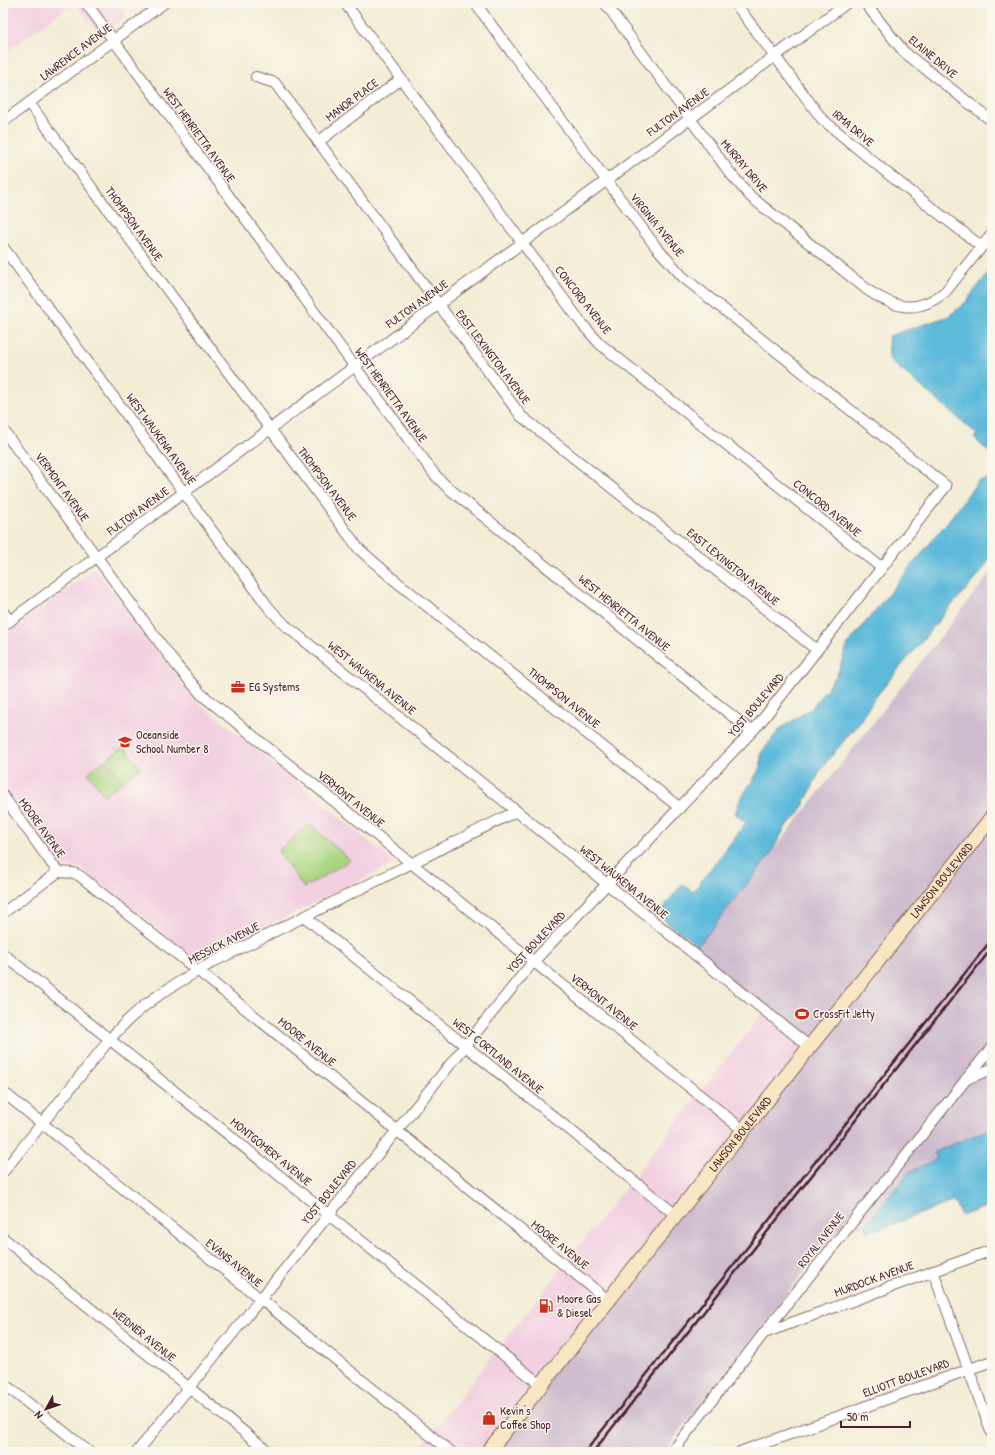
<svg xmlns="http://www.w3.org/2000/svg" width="995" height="1455" font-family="'Patrick Hand',sans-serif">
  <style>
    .built { fill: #f2cfe1 }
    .industrial { fill: #cfbdcf }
    .green { fill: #a9d581; stroke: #7a7a56 }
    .water { fill: #5dbadb; stroke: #546c83 }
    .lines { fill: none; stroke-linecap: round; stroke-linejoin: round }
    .minor-casing { stroke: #856767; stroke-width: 12 }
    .secondary-casing { stroke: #856767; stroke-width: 16 }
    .minor { stroke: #fff; stroke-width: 10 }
    .secondary { stroke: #f9e7c3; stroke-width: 14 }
    .rail { stroke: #4a1f2b; stroke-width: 2.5 }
    .labels { text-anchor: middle; stroke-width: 3; stroke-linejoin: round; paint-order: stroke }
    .street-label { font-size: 12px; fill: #4a1f2b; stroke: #fbf7ec }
    .poi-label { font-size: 12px; fill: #4a1f2b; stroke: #fbf7ec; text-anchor: start }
  </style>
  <rect width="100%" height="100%" fill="#fbf7ec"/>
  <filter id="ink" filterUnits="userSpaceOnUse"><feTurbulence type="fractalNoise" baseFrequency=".025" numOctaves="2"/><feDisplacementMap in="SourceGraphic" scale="8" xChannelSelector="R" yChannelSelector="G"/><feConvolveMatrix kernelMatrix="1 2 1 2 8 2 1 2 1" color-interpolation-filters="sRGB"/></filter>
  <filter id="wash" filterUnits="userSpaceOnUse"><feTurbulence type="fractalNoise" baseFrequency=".012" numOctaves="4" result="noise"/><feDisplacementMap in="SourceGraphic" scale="16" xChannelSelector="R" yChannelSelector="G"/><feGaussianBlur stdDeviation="0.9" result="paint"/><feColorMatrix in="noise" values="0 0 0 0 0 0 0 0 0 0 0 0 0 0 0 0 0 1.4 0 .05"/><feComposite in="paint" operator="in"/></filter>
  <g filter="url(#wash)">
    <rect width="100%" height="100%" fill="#f3edd6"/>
    <g class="built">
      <path d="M3,3H73L3,54Z"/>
      <path d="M75,3H117L126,16L99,34Z"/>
      <path d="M96,569L191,696L395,863L198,961L81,868L59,865L3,788V635Z"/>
      <path d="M765,1010L809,1045L488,1452H417Z"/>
    </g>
    <path class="industrial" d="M992,571V1127L934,1152L937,1158L909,1172L865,1226L837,1230L664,1452H488L809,1046L693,953Z"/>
    <g class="green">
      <path d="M124,746L140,768L123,781L107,759Z"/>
      <path d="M105,760L122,782L104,795L88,773Z"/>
      <path d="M310,824L350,860L304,888L278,851Z"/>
    </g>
    <g class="water">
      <path d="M992,268V458L990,453L974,438L977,434L890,360L888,345L889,336L949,316L965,303Z"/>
      <path d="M992,470V551L985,566L974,581L948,609L874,699L860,721L821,769L799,814L786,826L770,855L698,946L658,915L682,884L693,892L746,823L735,813L740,800L761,767V753L780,729L813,707L817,701L837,675L848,644L949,520L978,481L988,479Z"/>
      <path d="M992,1128V1205L961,1216L954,1201L883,1228L867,1232L865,1226L909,1172L937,1159L934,1152Z"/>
    </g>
  </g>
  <g filter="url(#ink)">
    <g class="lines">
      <defs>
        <g id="minor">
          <path d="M86,3L435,475L447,487L751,731"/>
          <path d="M345,3L583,325L600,344L882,568"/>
          <path d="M605,3L730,173L751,197L869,291C897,309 917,314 945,292L992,234"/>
          <path d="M735,3L822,119L887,173L982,247"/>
          <path d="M865,3L904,52L992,121"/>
          <path d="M256,77L275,83L521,416L817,650"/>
          <path d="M29,103L359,549L392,578L680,808"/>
          <path d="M3,122L164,3"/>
          <path d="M318,142L401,79"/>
          <path d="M3,247L269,608L285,625L810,1047"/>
          <path d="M3,430L177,666L201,694L743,1130"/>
          <path d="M3,612L10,621"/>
          <path d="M3,626L847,3"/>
          <path d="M3,796L58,872L74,873L80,876L608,1300"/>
          <path d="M3,913L58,872"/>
          <path d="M305,917L676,1215"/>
          <path d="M3,954L541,1385"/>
          <path d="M966,1079L992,1069"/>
          <path d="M3,1092L451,1452"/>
          <path d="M3,1172L110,1039C143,1001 172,986 215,961L515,812"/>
          <path d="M3,1238L269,1452"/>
          <path d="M933,1271L992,1434"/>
          <path d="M764,1333L992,1250"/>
          <path d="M3,1383L89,1452"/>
          <path d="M137,1452L533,962L759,724L946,486L683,277L656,247L475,3"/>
          <path d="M672,1452L764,1333L992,1047"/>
          <path d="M740,1452L992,1361"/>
        </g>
        <g id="secondary">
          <path id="s1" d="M488,1452L992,817"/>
        </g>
      </defs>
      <use href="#minor" class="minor-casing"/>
      <use href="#secondary" class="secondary-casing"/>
      <use href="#minor" class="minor"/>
      <use href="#secondary" class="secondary"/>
      <g class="rail">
        <path d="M585,1452L992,939"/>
        <path d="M593,1452L992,948"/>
      </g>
    </g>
  </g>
  <defs>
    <symbol id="office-bare" viewBox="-9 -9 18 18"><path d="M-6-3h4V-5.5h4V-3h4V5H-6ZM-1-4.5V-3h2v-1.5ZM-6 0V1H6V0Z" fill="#c8321e" stroke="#fbf7ec" stroke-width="2.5" paint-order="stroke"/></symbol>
    <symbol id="school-bare" viewBox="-9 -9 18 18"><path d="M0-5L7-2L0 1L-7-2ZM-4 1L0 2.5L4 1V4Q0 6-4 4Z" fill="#c8321e" stroke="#fbf7ec" stroke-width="2.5" paint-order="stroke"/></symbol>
    <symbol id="stadium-bare" viewBox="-9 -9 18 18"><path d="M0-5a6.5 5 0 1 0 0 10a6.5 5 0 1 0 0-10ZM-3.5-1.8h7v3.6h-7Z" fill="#c8321e" stroke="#fbf7ec" stroke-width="2.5" paint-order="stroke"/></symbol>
    <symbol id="fuel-bare" viewBox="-9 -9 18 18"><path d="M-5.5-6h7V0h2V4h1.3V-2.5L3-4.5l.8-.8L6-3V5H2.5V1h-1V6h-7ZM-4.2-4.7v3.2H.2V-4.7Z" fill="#c8321e" stroke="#fbf7ec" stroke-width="2.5" paint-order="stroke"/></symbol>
    <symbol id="shop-bare" viewBox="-9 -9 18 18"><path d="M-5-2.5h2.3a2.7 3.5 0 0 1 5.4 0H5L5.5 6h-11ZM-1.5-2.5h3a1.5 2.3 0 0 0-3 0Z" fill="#c8321e" stroke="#fbf7ec" stroke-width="2.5" paint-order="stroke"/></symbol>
  </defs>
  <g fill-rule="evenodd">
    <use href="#office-bare" x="228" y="677" width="20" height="20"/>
    <use href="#school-bare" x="115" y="732" width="20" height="20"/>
    <use href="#stadium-bare" x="792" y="1004" width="20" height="20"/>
    <use href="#fuel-bare" x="536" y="1296" width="20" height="20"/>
    <use href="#shop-bare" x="479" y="1408" width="20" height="20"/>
  </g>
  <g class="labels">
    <g class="street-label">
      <text transform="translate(76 52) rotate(-37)" y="4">LAWRENCE AVENUE</text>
      <text transform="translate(933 57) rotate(40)" y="4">ELAINE DRIVE</text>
      <text transform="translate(352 100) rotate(-37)" y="4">MANOR PLACE</text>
      <text transform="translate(678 112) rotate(-36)" y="4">FULTON AVENUE</text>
      <text transform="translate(853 128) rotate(40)" y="4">IRMA DRIVE</text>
      <text transform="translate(199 135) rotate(54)" y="4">WEST HENRIETTA AVENUE</text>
      <text transform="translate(744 166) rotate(50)" y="4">MURRAY DRIVE</text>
      <text transform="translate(134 224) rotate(54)" y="4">THOMPSON AVENUE</text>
      <text transform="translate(657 225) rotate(51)" y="4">VIRGINIA AVENUE</text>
      <text transform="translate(583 300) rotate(52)" y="4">CONCORD AVENUE</text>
      <text transform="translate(417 304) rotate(-36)" y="4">FULTON AVENUE</text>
      <text transform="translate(493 357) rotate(53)" y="4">EAST LEXINGTON AVENUE</text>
      <text transform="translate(391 395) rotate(54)" y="4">WEST HENRIETTA AVENUE</text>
      <text transform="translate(161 439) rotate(54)" y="4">WEST WAUKENA AVENUE</text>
      <text transform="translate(327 484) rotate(53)" y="4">THOMPSON AVENUE</text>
      <text transform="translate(62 487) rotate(54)" y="4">VERMONT AVENUE</text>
      <text transform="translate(827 508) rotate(39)" y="4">CONCORD AVENUE</text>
      <text transform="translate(138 511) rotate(-36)" y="4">FULTON AVENUE</text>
      <text transform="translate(733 567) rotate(39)" y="4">EAST LEXINGTON AVENUE</text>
      <text transform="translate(624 613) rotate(39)" y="4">WEST HENRIETTA AVENUE</text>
      <text transform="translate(372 678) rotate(39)" y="4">WEST WAUKENA AVENUE</text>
      <text transform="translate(564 698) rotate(39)" y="4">THOMPSON AVENUE</text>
      <text transform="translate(756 705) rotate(-50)" y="4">YOST BOULEVARD</text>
      <text transform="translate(351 799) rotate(39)" y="4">VERMONT AVENUE</text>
      <text transform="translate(42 828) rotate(54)" y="4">MOORE AVENUE</text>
      <text dy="4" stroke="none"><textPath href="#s1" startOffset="730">LAWSON BOULEVARD</textPath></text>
      <text transform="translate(624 882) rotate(39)" y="4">WEST WAUKENA AVENUE</text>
      <text transform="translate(536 942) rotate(-47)" y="4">YOST BOULEVARD</text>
      <text transform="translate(224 943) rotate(-27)" y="4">MESSICK AVENUE</text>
      <text transform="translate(604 1002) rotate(39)" y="4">VERMONT AVENUE</text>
      <text transform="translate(307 1042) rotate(39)" y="4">MOORE AVENUE</text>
      <text transform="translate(498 1056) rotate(39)" y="4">WEST CORTLAND AVENUE</text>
      <text dy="4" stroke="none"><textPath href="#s1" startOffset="406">LAWSON BOULEVARD</textPath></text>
      <text transform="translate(271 1152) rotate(39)" y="4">MONTGOMERY AVENUE</text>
      <text transform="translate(329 1192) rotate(-51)" y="4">YOST BOULEVARD</text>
      <text transform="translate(821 1240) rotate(-52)" y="4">ROYAL AVENUE</text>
      <text transform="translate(560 1245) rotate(39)" y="4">MOORE AVENUE</text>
      <text transform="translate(234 1263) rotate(39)" y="4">EVANS AVENUE</text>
      <text transform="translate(874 1279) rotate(-20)" y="4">MURDOCK AVENUE</text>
      <text transform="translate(144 1335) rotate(39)" y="4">WEIDNER AVENUE</text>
      <text transform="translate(906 1378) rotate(-20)" y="4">ELLIOTT BOULEVARD</text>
    </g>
    <g class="poi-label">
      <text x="249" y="691">EG Systems</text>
      <text x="136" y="739">Oceanside<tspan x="136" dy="14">School Number 8</tspan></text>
      <text x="813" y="1018">CrossFit Jetty</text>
      <text x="557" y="1303">Moore Gas<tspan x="557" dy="14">&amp; Diesel</tspan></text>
      <text x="500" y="1415">Kevin's<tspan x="500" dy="14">Coffee Shop</tspan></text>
    </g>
  </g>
  <rect width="995" height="1455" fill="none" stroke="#fbf7ec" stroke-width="16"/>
  <g transform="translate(46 1409) rotate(230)" stroke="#fbf7ec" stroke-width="3" paint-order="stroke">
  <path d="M0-3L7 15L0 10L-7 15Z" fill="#4a1f2b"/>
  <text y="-6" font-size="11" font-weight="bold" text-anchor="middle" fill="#4a1f2b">N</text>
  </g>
  <path d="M841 1421v6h69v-6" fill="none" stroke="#4a1f2b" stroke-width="2"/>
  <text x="847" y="1421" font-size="12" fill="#4a1f2b" stroke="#fbf7ec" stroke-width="3" paint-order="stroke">50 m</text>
</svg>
